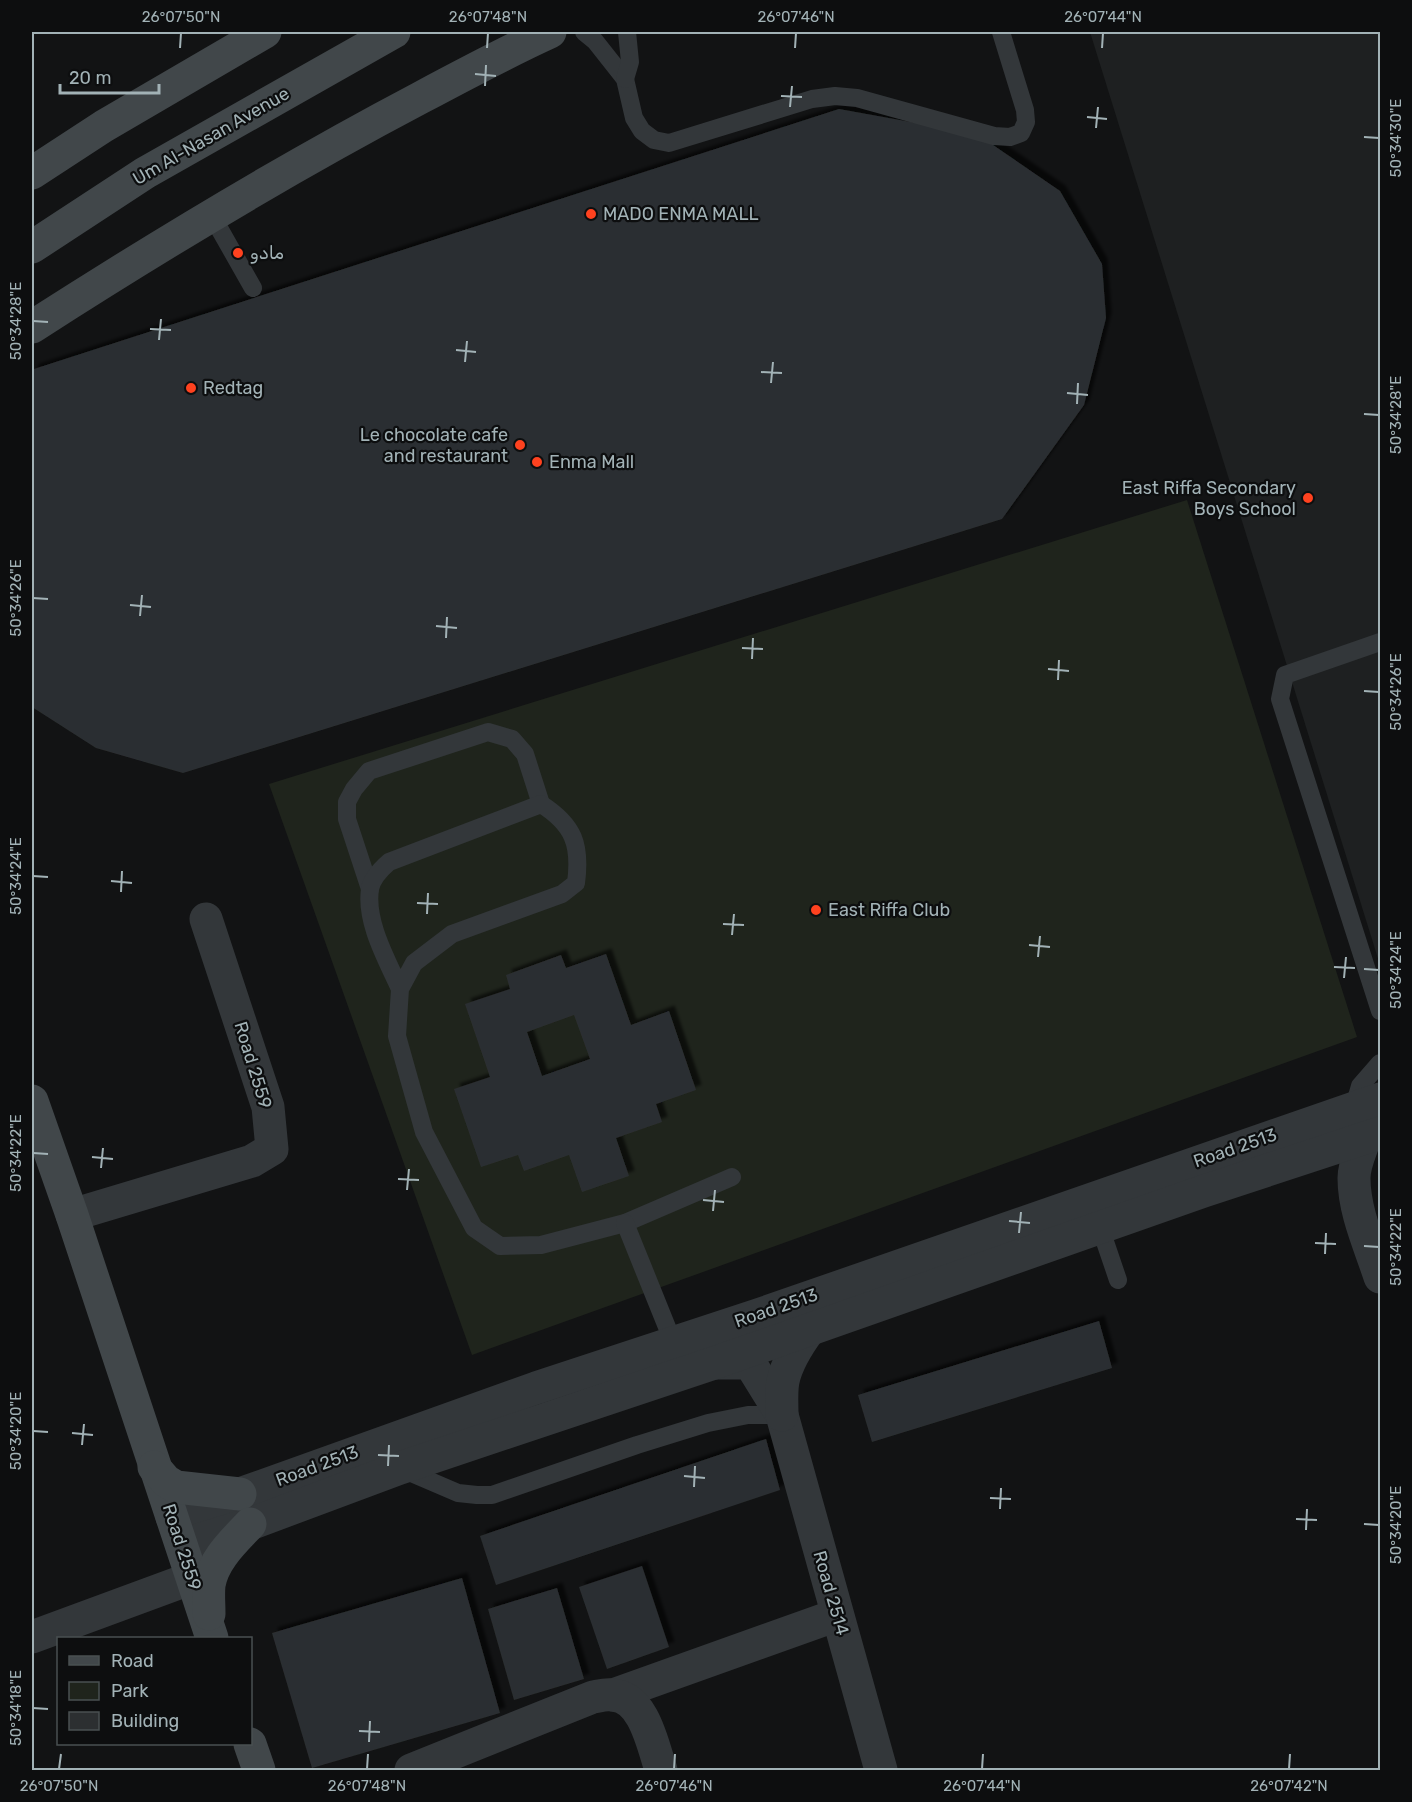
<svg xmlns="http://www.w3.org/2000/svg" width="1412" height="1802" font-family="Rubik,'Noto Naskh Arabic',sans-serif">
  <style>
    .built { fill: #1e2021 }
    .green { fill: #1f241c }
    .building { fill: #2c2f31; fill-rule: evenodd; filter: url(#shadow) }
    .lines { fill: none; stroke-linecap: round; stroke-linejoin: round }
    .lane { stroke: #33373a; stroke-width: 18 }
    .street { stroke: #33373a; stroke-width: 33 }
    .secondary { stroke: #41474a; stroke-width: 33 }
    .ticks { fill: none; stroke: #a2b2b6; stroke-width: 2 }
    .poi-dot { fill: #ff421f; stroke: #0d0e0f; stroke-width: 2 }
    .labels { text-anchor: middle; stroke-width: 4.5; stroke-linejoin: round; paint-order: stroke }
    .street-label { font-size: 18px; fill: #a2b2b6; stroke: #0d0e0f }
    .poi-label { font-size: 18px; fill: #a2b2b6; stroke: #0d0e0f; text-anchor: start }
    .neatline { fill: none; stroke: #a2b2b6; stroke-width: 2 }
    .ticks-label { font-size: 15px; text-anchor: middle; fill: #a2b2b6 }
  </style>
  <defs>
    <filter id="shadow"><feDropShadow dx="5.5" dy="-5.5" stdDeviation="1.5" flood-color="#0009"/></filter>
  </defs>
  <rect width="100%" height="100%" fill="#121314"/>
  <path class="built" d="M1090,32H1380V965Z"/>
  <path class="green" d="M1187,500L1357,1037L472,1355L269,784Z"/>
  <g class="building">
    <path d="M839,109L977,134L1060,191L1102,264L1106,318L1084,405L1002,519L183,773L96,748L32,707V373L34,369Z"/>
    <path d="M606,954L631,1025L669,1011L696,1090L656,1104L662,1122L616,1138L629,1176L582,1192L569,1155L524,1171L518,1155L481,1167L454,1089L490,1077L465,1004L510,989L506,975L561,955L566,968ZM574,1015L590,1059L542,1076L527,1032Z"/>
    <path d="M1099,1321L1112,1368L872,1442L858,1395Z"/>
    <path d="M766,1439L780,1490L496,1585L480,1536Z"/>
    <path d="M642,1566L669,1647L607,1669L579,1587Z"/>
    <path d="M462,1578L500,1713L312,1768L272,1633Z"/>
    <path d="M557,1588L584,1679L514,1700L488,1609Z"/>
  </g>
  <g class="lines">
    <g class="lane">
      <path d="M584,32L595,41L625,79L634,118L642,131L654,140L669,143L812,99L835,96L857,98L994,136L1010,137L1021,133L1026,122L1025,110L1001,32"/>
      <path d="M625,79L630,62L627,32"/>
      <path d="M211,214L253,288"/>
      <path d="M1380,642L1285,675L1280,699L1380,1011"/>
      <path d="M370,889L347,819V802L354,789L369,771L488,732L512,739L525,754L541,804"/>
      <path d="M400,989C387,960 365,922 370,889C372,878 381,869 389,862L541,804C574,825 581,845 576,883L562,894L452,934L414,963L400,989L397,1036L424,1132L474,1228L500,1246L541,1245L625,1223L732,1177"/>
      <path d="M1354,1107L1360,1086L1380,1063"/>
      <path d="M625,1223L673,1342"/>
      <path d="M1100,1227L1118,1280"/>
      <path d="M402,1469L458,1493L477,1495H492L637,1445L708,1423L748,1415H782"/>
    </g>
    <g class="street">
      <path d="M1365,1138C1361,1151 1354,1164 1354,1178C1354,1212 1370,1246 1380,1277"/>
      <path d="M72,1215L252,1161L272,1149L268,1107L206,919"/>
      <path d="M716,1363H747L753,1368L782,1415L881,1770"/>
      <path d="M782,1415C782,1404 781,1391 783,1381C787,1362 798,1345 809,1330"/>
      <path d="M172,1517L240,1494L536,1388L755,1316L1380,1099"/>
      <path d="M182,1545L250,1524L400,1468L714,1363L1204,1191L1380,1133"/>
      <path d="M32,1637L192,1578"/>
      <path d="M613,1695L837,1615"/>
      <path d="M411,1770L593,1697C599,1696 606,1694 612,1695C644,1696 653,1746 661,1770"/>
    </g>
    <g class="secondary">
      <path d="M32,173L104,126L265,32"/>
      <path d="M32,247L145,173L394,32"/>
      <path d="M32,327C158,246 287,168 420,98C463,75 506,52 550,32"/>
      <path d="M32,1101L72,1215L212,1638"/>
      <path d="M154,1467L166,1481L176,1487L240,1494"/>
      <path d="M209,1614C209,1604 208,1594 209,1585C213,1560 234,1541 250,1524"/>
      <path d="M250,1744L259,1770"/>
    </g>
  </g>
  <path class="ticks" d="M180,48L181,33M487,48L488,33M795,48L796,33M1102,48L1103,33M475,74L496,76M485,86L486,65M781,96L802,97M790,107L792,86M1087,117L1107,119M1096,128L1098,107M1364,137L1379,138M33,321L48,322M150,329L171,330M159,340L161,319M456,350L476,352M465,362L467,341M761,372L782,373M771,383L773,362M1067,393L1088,395M1077,404L1078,383M1364,414L1379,415M33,598L48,599M130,605L151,607M140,616L142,595M436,626L457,628M446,638L447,617M742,648L763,649M752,659L753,638M1048,669L1069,671M1058,680L1059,660M1364,691L1379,692M33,876L48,877M111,881L132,883M121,892L122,871M417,903L438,904M427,914L428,893M723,924L744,925M732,935L734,914M1029,945L1050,947M1038,957L1040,936M1334,967L1355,968M1364,969L1379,970M1344,978L1346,957M33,1153L48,1154M92,1157L113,1159M101,1168L103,1148M398,1179L419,1180M407,1190L409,1169M703,1200L724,1202M713,1211L715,1190M1009,1221L1030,1223M1019,1233L1021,1212M1315,1243L1336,1244M1364,1246L1379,1247M1325,1254L1326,1233M33,1431L48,1432M72,1433L93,1435M82,1445L84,1424M378,1455L399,1456M388,1466L389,1445M684,1476L705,1478M694,1487L695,1466M990,1498L1011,1499M1000,1509L1001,1488M1296,1519L1317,1520M1364,1524L1379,1525M1306,1530L1307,1509M33,1708L48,1709M359,1731L380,1732M369,1742L370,1721M59,1769L61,1754M367,1769L368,1754M674,1769L675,1754M982,1769L983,1754M1289,1769L1290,1754"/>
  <g class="poi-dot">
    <circle cx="591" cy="214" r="6"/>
    <circle cx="238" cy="253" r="6"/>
    <circle cx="191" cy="388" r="6"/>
    <circle cx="520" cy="445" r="6"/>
    <circle cx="537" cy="462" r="6"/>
    <circle cx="1308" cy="498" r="6"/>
    <circle cx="816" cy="910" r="6"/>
  </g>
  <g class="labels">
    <g class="street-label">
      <text transform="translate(211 136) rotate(-30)" y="6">Um Al-Nasan Avenue</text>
      <text transform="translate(253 1065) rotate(73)" y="6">Road 2559</text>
      <text transform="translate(1235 1148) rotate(-19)" y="6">Road 2513</text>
      <text transform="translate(776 1308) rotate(-19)" y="6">Road 2513</text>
      <text transform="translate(317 1466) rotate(-20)" y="6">Road 2513</text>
      <text transform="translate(182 1547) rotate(72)" y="6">Road 2559</text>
      <text transform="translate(831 1593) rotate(74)" y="6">Road 2514</text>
    </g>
    <g class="poi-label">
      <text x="603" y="220">MADO ENMA MALL</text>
      <text x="250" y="259">مادو</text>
      <text x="203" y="394">Redtag</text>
      <text x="508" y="441" text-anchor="end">Le chocolate cafe<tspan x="508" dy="21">and restaurant</tspan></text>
      <text x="549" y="468">Enma Mall</text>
      <text x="1296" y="494" text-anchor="end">East Riffa Secondary<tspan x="1296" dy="21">Boys School</tspan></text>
      <text x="828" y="916">East Riffa Club</text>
    </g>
  </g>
  <rect width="1412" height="1802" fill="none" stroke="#0d0e0f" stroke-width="66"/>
  <rect x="57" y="1637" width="195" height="108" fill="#0d0e0f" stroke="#495052" stroke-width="1.5"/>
  <rect x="69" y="1656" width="30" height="9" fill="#41474a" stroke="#495052" stroke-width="1.5"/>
  <text x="111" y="1667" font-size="18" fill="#a2b2b6">Road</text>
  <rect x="69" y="1682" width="30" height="18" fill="#1f241c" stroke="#495052" stroke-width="1.5"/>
  <text x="111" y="1697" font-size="18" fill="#a2b2b6">Park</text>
  <rect x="69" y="1712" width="30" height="18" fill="#2c2f31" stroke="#495052" stroke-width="1.5"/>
  <text x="111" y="1727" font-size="18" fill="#a2b2b6">Building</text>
  <path d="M60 84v9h99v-9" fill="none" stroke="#a2b2b6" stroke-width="3"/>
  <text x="69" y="84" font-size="18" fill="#a2b2b6" stroke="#0d0e0f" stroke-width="4.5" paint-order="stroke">20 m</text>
  <rect x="33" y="33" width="1346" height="1736" class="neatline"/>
  <g class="ticks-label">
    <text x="181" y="22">26°07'50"N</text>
    <text x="488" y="22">26°07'48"N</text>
    <text x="796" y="22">26°07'46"N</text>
    <text x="1103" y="22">26°07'44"N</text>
    <text transform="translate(1396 138) rotate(-90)" y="5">50°34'30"E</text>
    <text transform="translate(16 321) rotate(-90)" y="5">50°34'28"E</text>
    <text transform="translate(1396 415) rotate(-90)" y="5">50°34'28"E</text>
    <text transform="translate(16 598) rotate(-90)" y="5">50°34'26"E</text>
    <text transform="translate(1396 692) rotate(-90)" y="5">50°34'26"E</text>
    <text transform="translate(16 876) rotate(-90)" y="5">50°34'24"E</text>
    <text transform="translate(1396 970) rotate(-90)" y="5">50°34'24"E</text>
    <text transform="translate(16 1153) rotate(-90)" y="5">50°34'22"E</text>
    <text transform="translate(1396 1247) rotate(-90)" y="5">50°34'22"E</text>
    <text transform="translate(16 1431) rotate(-90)" y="5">50°34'20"E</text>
    <text transform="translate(1396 1525) rotate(-90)" y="5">50°34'20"E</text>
    <text transform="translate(16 1708) rotate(-90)" y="5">50°34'18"E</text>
    <text x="59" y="1791">26°07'50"N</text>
    <text x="367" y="1791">26°07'48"N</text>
    <text x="674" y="1791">26°07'46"N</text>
    <text x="982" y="1791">26°07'44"N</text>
    <text x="1289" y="1791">26°07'42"N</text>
  </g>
</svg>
